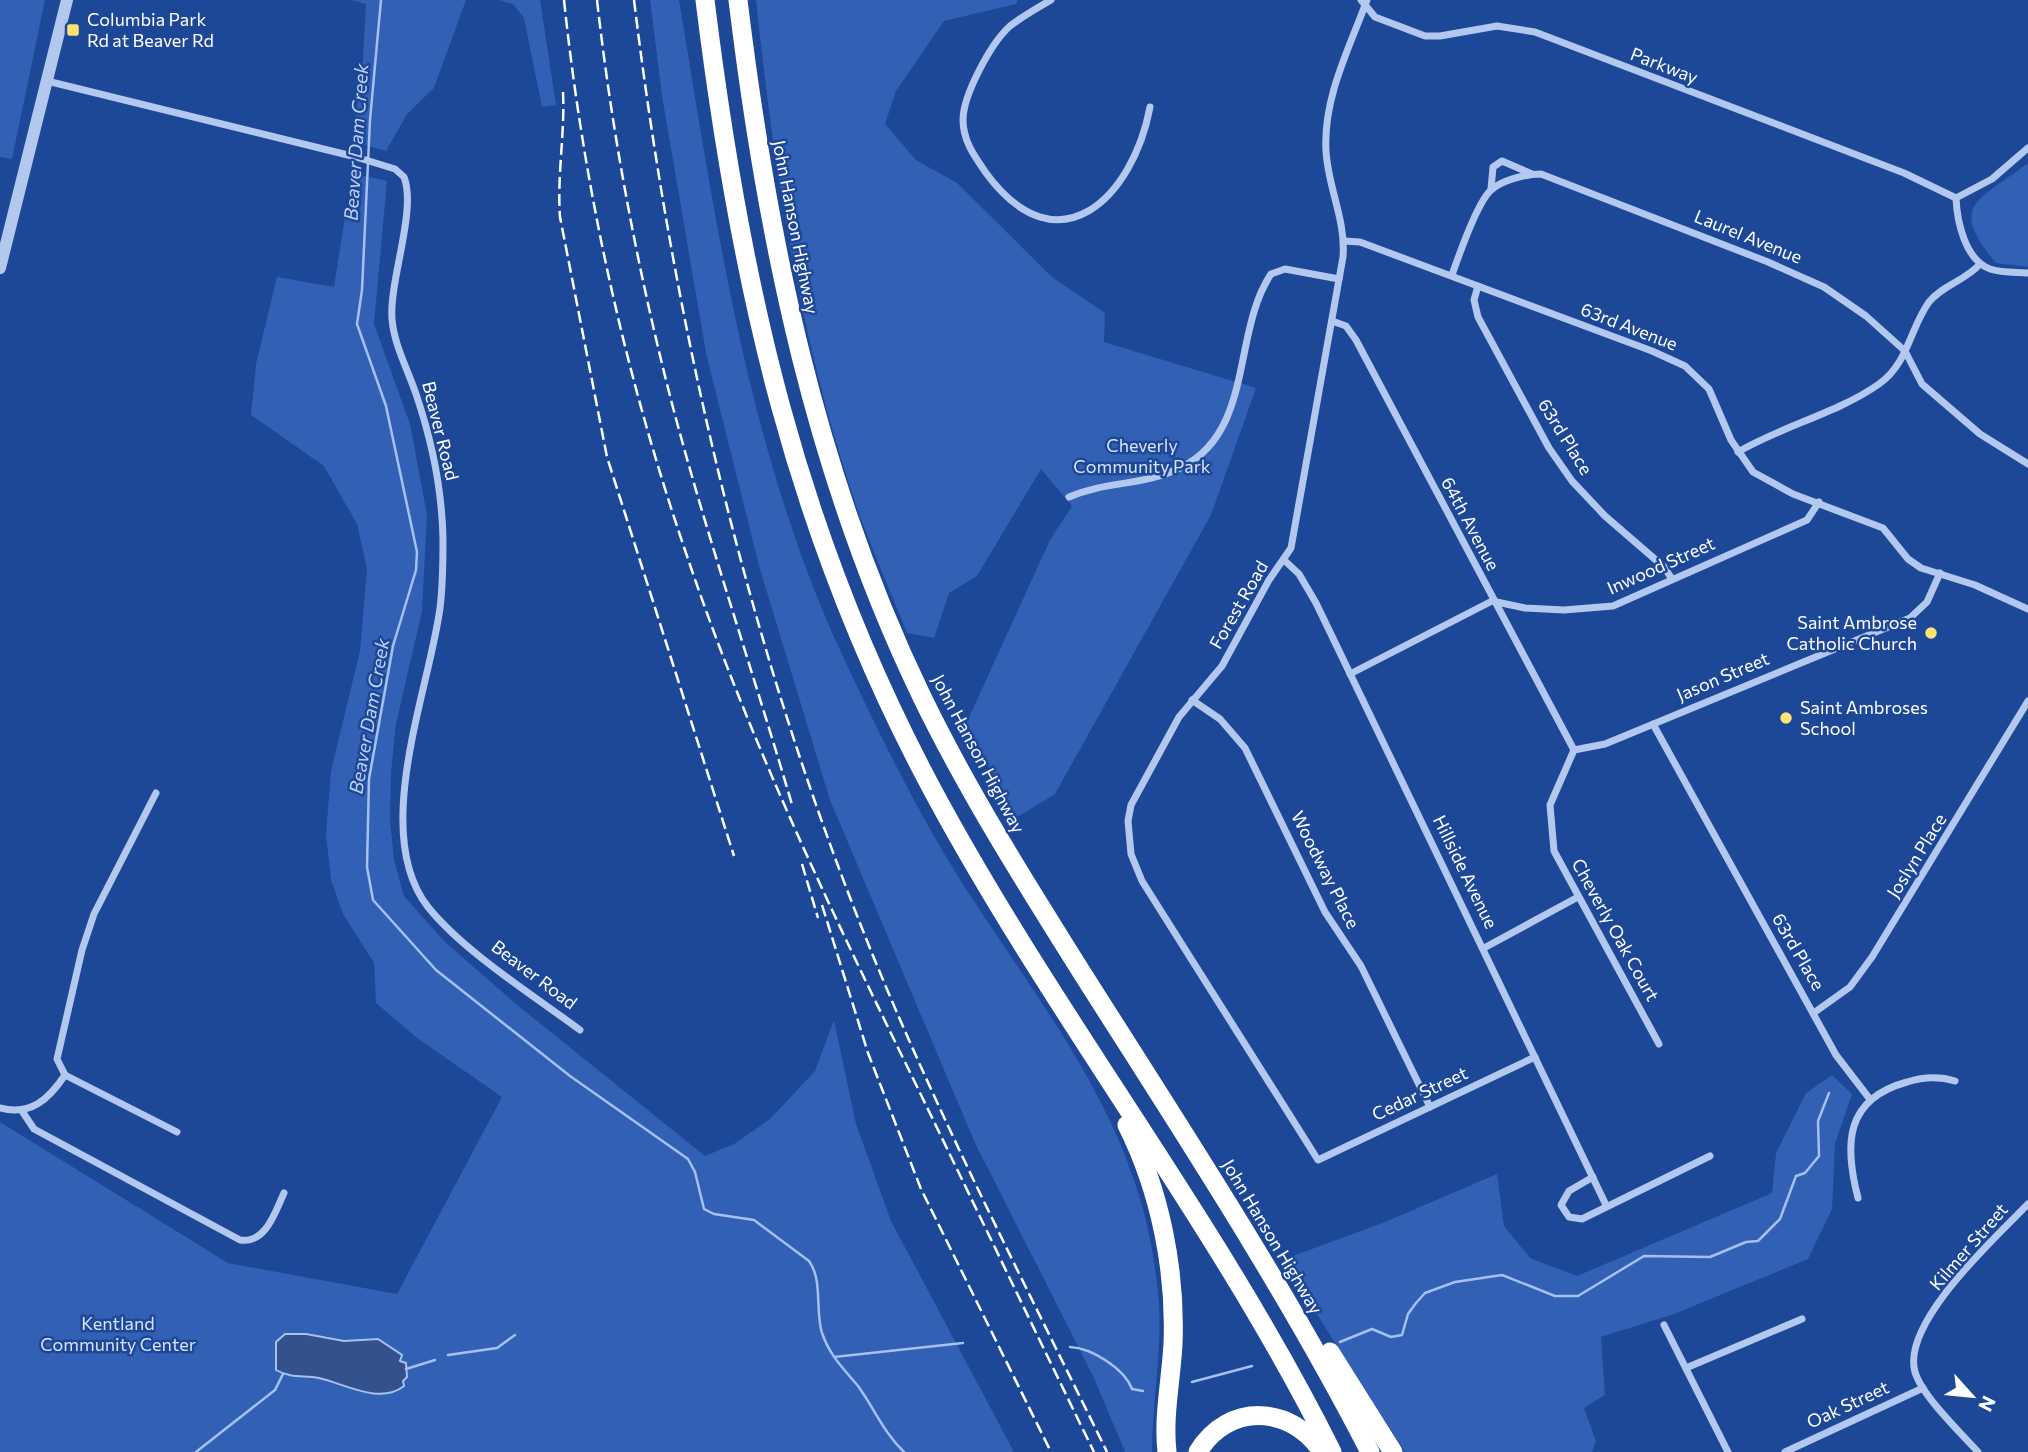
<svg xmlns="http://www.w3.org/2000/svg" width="2028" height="1452" font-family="Commissioner,sans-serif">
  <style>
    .green { fill: #3160b4 }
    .water { fill: #33518c; stroke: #a5c1f1; stroke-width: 2 }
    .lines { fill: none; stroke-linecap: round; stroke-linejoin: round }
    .stream { stroke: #a5c1f1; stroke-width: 2.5 }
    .minor { stroke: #b2c8ef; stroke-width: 7 }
    .tertiary { stroke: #b2c8ef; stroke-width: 12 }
    .motorway { stroke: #fff; stroke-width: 19 }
    .rail { stroke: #fff; stroke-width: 2.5; stroke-dasharray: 12 5; stroke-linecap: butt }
    .poi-dot { fill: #fee371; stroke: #1d4797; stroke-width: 2.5 }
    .labels { text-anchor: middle; stroke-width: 5; stroke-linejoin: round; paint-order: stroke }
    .poi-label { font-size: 18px; fill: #fff; stroke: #1d4797; text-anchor: start }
    .street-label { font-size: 18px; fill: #fff; stroke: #1d4797 }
    .park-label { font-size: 18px; fill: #d8e5fb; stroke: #1d4797 }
    .water-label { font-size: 19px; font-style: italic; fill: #bed3f6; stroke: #1d4797 }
  </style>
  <rect width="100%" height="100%" fill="#1d4797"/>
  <g class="green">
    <path d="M0,0H45L12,159L0,157Z"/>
    <path d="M351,0H466L434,88L407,114L386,151L352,141L362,75L366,4Z"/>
    <path d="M499,0H540L556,105L542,107L524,18L513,4Z"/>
    <path d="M650,0H679C716,220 746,445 840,650C872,719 912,801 951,865C1016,971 1099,1069 1137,1189C1149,1225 1156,1266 1159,1304C1162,1350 1152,1404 1152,1452H1125L1094,1378L975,1143L830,800L759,566L706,353L662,96Z"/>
    <path d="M756,0H1018L1016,4L944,21L896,91L885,124L916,160L957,183L1053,278L1105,313L1104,342L1256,388L1211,515L1055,794L1016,818L966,724L1050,540L1072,506L1041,469L977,576L949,593L934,638L907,633C890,590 871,548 856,505C800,341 774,171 756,0Z"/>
    <path d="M2028,163V267L1996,263C1946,204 1980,200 2028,163Z"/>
    <path d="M352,173L387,181L374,324L410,424L427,515L422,611L396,724L391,773L390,820L394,860L404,896L444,941L516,1004L705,1156L734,1144L770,1119L815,1071L834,1020L856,1124L891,1221L1014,1452H0V1122L228,1263L397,1294L502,1097L417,1038L376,1003L374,963L343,914L331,880L326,834L331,771L360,651L367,569L357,524L324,466L251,415L256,364L277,277L334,287Z"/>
    <path d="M1832,1075L1852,1094L1835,1144L1832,1209L1808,1259L1674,1314L1601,1337L1605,1395L1584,1408L1596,1441L1592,1452H1405L1282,1260L1385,1222L1497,1174L1504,1226L1530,1258L1577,1276L1772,1193L1776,1153L1806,1093Z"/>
  </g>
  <path class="water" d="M285,1334H306L344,1341L378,1339L402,1355L400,1361L406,1363L407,1377L403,1381L404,1386C380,1405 345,1384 319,1378C303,1375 292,1379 276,1370V1342Z"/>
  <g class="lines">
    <g class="stream">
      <path d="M381,0L370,120L362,290L357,324L386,406L417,552L416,570L393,646L369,779L367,867L373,900L436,970L570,1076L688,1159L695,1172L704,1209L714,1214L754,1220L809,1261C823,1280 815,1311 822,1333C830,1356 843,1368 858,1386C874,1408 884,1433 904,1452"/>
      <path d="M1340,1342L1372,1329L1391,1337L1402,1335L1408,1314L1416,1303L1425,1293L1455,1282L1502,1275L1555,1296H1578L1644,1256L1710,1257L1746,1242L1758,1241L1780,1219L1796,1176L1805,1173L1819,1156L1818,1121L1829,1093"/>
      <path d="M1070,1347C1091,1348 1124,1368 1132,1389L1143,1391"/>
      <path d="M448,1355L497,1348L515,1335"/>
      <path d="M834,1357L963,1343"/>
      <path d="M406,1369L435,1360"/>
      <path d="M1192,1382L1252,1366"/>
      <path d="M196,1452L275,1390L283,1374"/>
    </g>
    <g class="minor">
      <path d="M1051,0C1037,8 1023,16 1010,26C991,43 963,95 963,120C963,141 975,157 986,173C1058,271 1133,198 1150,107"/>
      <path d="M1361,0L1375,17L1425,36H1440L1497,26L1535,32L1904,173L1956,198"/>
      <path d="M1367,0C1349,49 1323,98 1326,151C1328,188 1346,220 1343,257L1291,548L1269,580L1222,666L1179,717L1131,805L1128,821L1131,854L1142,881L1318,1160L1535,1057"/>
      <path d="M47,81L356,157L395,169L404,177C417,210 389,281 392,319C394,345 408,370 416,394C432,441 442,489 443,539C443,562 443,585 440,608C429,691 370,833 428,907C463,951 534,996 580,1030"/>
      <path d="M2028,148L1992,179L1956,198C1957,221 1965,260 1990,269C2002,273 2016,272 2028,273"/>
      <path d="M1491,189L1493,167L1502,161L1532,174"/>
      <path d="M1344,241L1360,242L1652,351L1685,366L1709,389L1731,440L1753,472L1793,494L1883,528L1908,559L1921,568L1975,585L2028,609"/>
      <path d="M1452,275C1459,255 1476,205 1490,191C1501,180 1526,174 1541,174L1768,262L1824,287L1866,316L1905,351L1922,384L1980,434L2028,464"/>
      <path d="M1478,286L1474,300L1478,317L1549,448L1572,481L1605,516L1664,567L1672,579"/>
      <path d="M1332,321L1346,326L1356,340L1574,750"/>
      <path d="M1738,452C1782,426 1838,413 1879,384C1908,364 1910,328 1929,302C1944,284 1965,281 1980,264"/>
      <path d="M1069,497C1109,480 1141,487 1182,467C1254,431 1232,332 1271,274L1285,269L1339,279"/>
      <path d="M1284,560L1299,574L1316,603L1606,1205"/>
      <path d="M1350,674L1492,601L1525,608L1564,610L1613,606L1807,520L1819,502"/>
      <path d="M1192,700L1220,719L1245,748L1325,912L1361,966L1430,1107"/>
      <path d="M1653,724L1836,1055L1869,1098"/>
      <path d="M1574,750L1605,744L1910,618L1927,602L1940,573"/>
      <path d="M1574,750L1550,805L1554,851L1659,1044"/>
      <path d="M156,793L94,914L82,950L57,1059L65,1075L177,1132"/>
      <path d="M1484,948L1578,897"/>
      <path d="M1815,1012L1850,987L1872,957L2028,701"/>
      <path d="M0,1108C31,1116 49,1099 65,1075"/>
      <path d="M22,1111L34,1129L240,1240C266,1244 275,1212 284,1193"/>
      <path d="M1593,1177L1569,1191L1561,1205L1569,1217L1582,1219L1710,1156"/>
      <path d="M1858,1198C1844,1144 1845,1099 1907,1082C1923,1077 1939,1076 1955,1081"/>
      <path d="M1664,1325L1728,1452"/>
      <path d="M1686,1368L1802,1319"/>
      <path d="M1785,1452L1923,1388"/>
      <path d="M1978,1452C1961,1433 1922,1396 1915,1372C1901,1323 1996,1237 2028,1204"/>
    </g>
    <path class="tertiary" d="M0,268L67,0"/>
    <g class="motorway">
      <path d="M705,0C740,285 796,536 933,791C1055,1018 1217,1221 1332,1452"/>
      <path d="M738,0C767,240 816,478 922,697C969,794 1027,885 1084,976C1183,1132 1285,1287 1370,1452"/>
      <path d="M1127,1125C1160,1191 1176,1270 1173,1344C1171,1381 1163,1416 1167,1452"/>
      <path d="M1330,1352L1393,1452"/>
      <path d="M1198,1452C1228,1402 1292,1405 1322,1452"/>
    </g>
    <g class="rail">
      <path d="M564,0C584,190 625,375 687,556C745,729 823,894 903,1058C967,1189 1030,1321 1094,1452"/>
      <path d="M597,0C612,134 637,266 670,396C706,535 753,671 793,808"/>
      <path d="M634,0C674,329 750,656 876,963C945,1130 1028,1290 1107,1452"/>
      <path d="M563,92C565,134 557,175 560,217L607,457L734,856"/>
      <path d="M802,864L818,918"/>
      <path d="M822,905L868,1053L921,1189L1051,1452"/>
    </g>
  </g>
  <g class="poi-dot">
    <rect x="66" y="23" width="14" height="14" rx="3.5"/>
    <circle cx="1931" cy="633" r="7"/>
    <circle cx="1786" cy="718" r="7"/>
  </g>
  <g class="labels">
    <g class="poi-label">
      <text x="87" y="26">Columbia Park<tspan x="87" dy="21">Rd at Beaver Rd</tspan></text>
      <text x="1917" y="629" text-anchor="end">Saint Ambrose<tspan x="1917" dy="21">Catholic Church</tspan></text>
      <text x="1800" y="714">Saint Ambroses<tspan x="1800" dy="21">School</tspan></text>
    </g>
    <g class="street-label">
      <text transform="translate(1664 66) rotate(21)" y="6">Parkway</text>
      <text transform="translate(795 227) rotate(79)" y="6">John Hanson Highway</text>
      <text transform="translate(1748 237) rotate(22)" y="6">Laurel Avenue</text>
      <text transform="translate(1629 327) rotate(21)" y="6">63rd Avenue</text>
      <text transform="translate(440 431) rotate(76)" y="6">Beaver Road</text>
      <text transform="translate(1565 437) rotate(58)" y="6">63rd Place</text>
      <text transform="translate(1470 524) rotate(62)" y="6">64th Avenue</text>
      <text transform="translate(1661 566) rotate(-24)" y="6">Inwood Street</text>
      <text transform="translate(1239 605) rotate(-60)" y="6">Forest Road</text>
      <text transform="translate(1723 677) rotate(-23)" y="6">Jason Street</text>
      <text transform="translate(978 754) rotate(62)" y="6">John Hanson Highway</text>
      <text transform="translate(1917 856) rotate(-58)" y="6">Joslyn Place</text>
      <text transform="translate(1325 870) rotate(63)" y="6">Woodway Place</text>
      <text transform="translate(1465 872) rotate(64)" y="6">Hillside Avenue</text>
      <text transform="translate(1615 930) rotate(61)" y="6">Cheverly Oak Court</text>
      <text transform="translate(1798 952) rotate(60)" y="6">63rd Place</text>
      <text transform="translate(534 975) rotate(37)" y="6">Beaver Road</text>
      <text transform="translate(1420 1094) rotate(-25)" y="6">Cedar Street</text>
      <text transform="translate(1272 1237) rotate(59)" y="6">John Hanson Highway</text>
      <text transform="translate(1969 1247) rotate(-49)" y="6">Kilmer Street</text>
      <text transform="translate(1848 1405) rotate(-25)" y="6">Oak Street</text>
    </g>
    <g class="park-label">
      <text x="1142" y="452">Cheverly<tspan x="1142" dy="21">Community Park</tspan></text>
      <text x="118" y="1330">Kentland<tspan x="118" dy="21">Community Center</tspan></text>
    </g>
    <g class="water-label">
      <text transform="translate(356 142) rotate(-86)" y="7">Beaver Dam Creek</text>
      <text transform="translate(369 716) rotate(-80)" y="7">Beaver Dam Creek</text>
    </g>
  </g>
  <g transform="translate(1972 1396) rotate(117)" stroke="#1d4797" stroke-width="5" paint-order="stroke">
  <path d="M0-5L12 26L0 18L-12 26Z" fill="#ffffff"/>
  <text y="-10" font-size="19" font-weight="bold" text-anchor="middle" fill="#ffffff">N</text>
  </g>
</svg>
